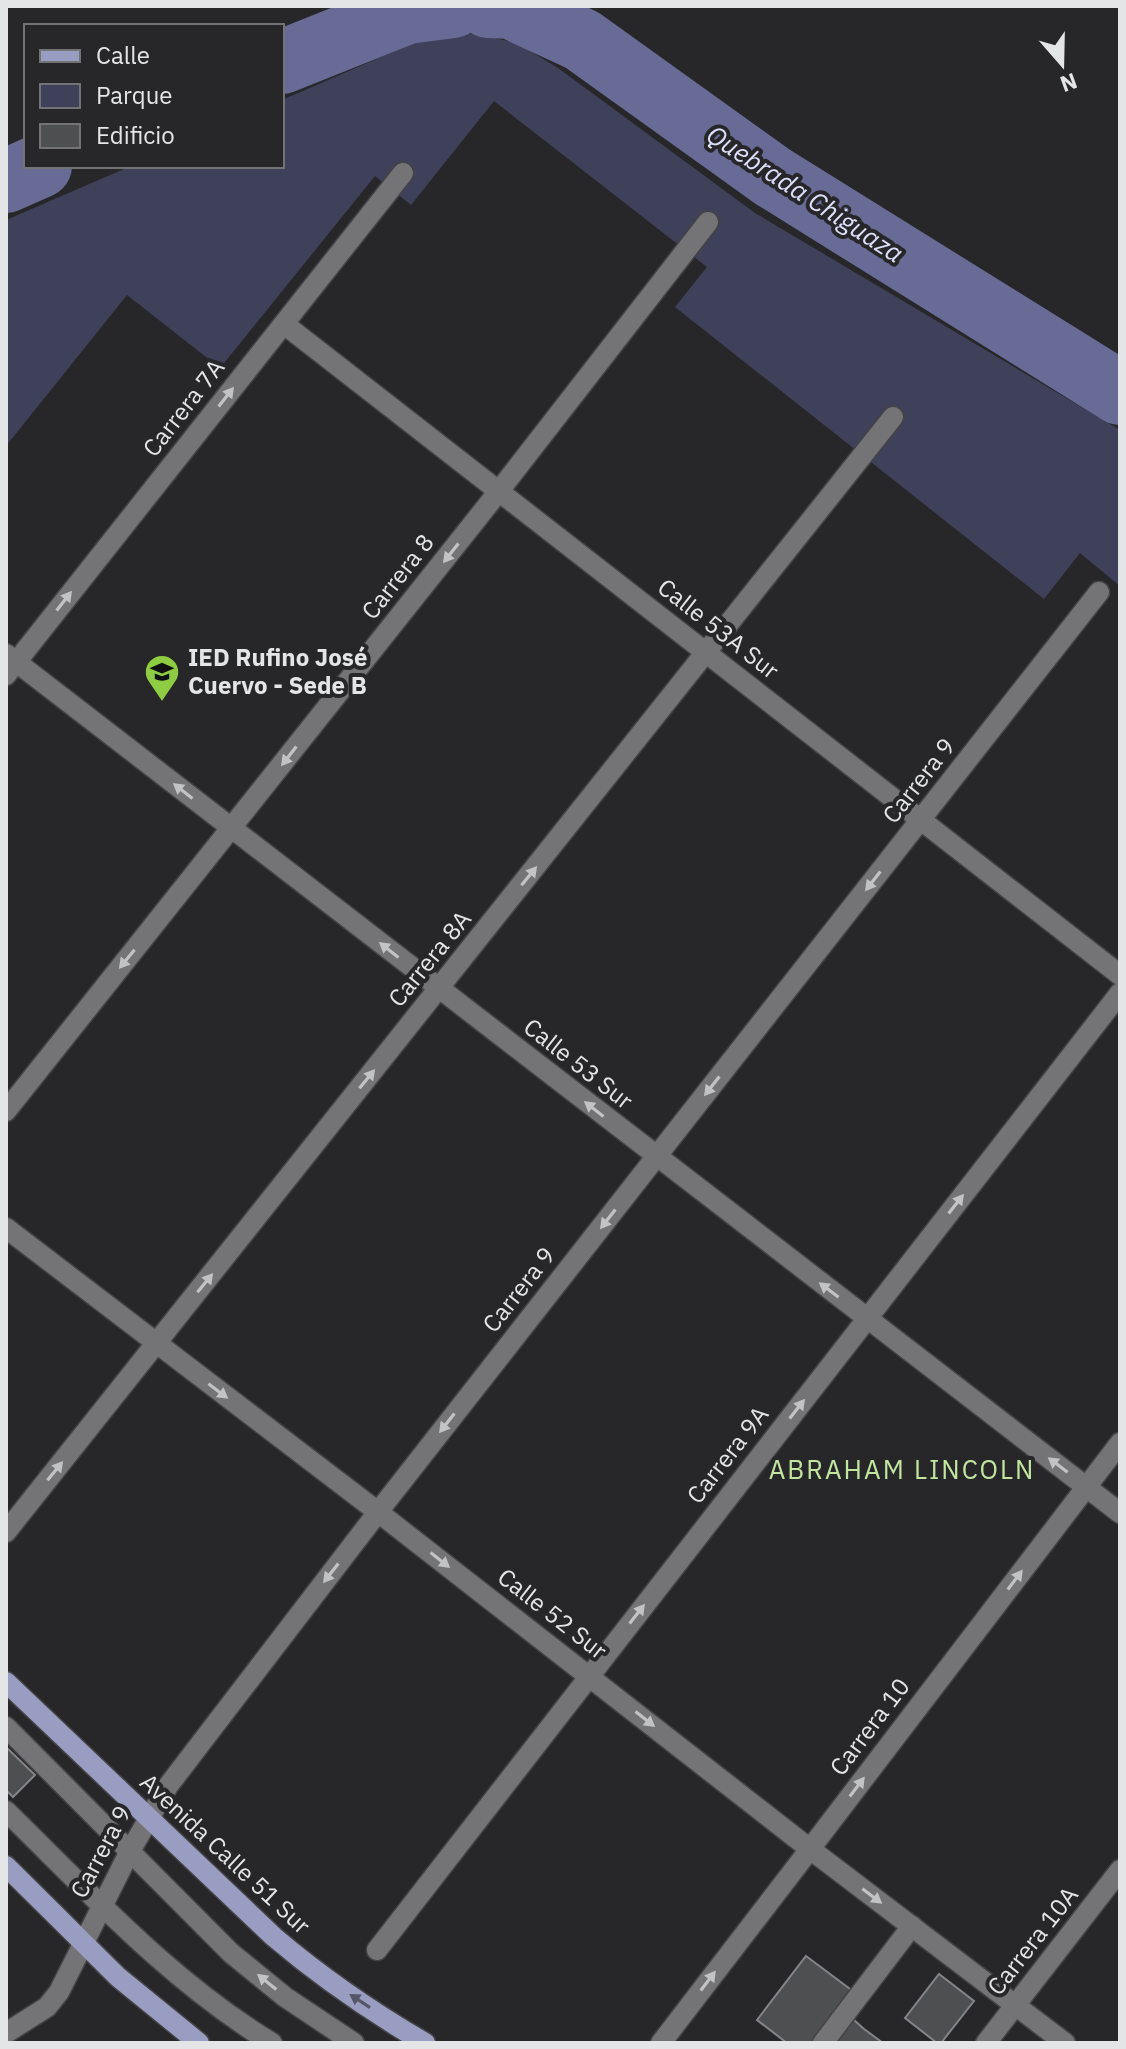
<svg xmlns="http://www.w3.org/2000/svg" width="1126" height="2049" font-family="'IBM Plex Sans',sans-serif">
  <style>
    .green { fill: #3f415b }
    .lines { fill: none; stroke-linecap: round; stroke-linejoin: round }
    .river { stroke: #686b96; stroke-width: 64 }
    .building { fill: #4e4f51; stroke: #848588; stroke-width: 2 }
    .service-casing { stroke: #434345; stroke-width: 23 }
    .minor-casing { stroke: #434345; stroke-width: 23 }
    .tertiary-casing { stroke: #434345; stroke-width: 23 }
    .primary-casing { stroke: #434345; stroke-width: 23 }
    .service { stroke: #747477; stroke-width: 20 }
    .minor { stroke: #747477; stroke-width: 20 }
    .tertiary { stroke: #747477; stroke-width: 20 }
    .primary { stroke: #9a9dc2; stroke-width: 20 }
    .oneway { fill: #c2c3c5 }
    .oneway2 { fill: #555666 }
    .labels { text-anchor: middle; stroke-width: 8; stroke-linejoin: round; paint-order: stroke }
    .street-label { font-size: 24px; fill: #e4e5e6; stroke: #272729 }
    .poi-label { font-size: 24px; font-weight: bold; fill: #e4e5e6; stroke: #272729; text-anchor: start }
    .water-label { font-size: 26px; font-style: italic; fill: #dde0fd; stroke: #272729 }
    .neighbourhood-label { font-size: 26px; letter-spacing: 2px; fill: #c2e6a0; stroke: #272729 }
  </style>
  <rect width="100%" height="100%" fill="#272729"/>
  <path class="green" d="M473,33L517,43L558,68L755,213L1120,430V586L1080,553L1044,599L675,307L707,267L494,101L411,205L375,176L220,368L127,295L6,446V220L131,166H282V100L425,38Z"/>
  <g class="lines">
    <g class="river">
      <path d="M488,6L511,7L582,40L773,177L1120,393"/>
      <path d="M282,62L407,12L453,6"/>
      <path d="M6,181L40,166"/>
    </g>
  </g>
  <g class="building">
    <path d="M6,1747L35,1775L13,1797L6,1790Z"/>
    <path d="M806,1956L854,1992L815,2043H787L757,2020Z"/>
    <path d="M939,1974L974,2001L941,2043H937L905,2018Z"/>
    <path d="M853,2019L864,2029L883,2043H834Z"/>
  </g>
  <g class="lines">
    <defs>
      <g id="service">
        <path d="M6,1727L231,1953L285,1997L354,2043"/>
        <path d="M6,1811C90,1893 171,1982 272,2043"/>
        <path d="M823,2043L912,1926"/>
      </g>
      <g id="minor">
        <path d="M284,324L1120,975"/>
        <path d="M6,675L403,173"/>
        <path d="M6,1111L499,491L708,222"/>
        <path d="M656,1157L1099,592"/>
        <path d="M6,1228L378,1512"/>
        <path d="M6,1532L893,417"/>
        <path d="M810,1849L1120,1443"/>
        <path d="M377,1950L1120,993"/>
        <path d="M986,2043L1120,1870"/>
      </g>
      <g id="tertiary">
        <path d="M6,654L1120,1513"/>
        <path d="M378,1512L810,1849L1065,2043"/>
        <path d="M6,2033L47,2007L59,1992L130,1851L168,1786L378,1512L656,1157"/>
        <path d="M661,2043L810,1849"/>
      </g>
      <g id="primary">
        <path d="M6,1682L274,1937C321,1977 372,2012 425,2043"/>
        <path d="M6,1866L118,1977L199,2043"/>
      </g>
    </defs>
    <use href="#service" class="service-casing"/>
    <use href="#minor" class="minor-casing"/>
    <use href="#tertiary" class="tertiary-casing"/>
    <use href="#primary" class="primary-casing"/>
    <use href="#service" class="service"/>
    <use href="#minor" class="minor"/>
    <use href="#tertiary" class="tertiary"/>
    <use href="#primary" class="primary"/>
  </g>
  <defs><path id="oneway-solid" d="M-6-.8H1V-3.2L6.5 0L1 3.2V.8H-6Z" transform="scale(2)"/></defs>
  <g class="oneway">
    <use href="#oneway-solid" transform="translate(226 397) rotate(-52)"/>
    <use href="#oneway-solid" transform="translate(451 553) rotate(128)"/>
    <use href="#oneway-solid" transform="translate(64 601) rotate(-52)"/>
    <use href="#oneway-solid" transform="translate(289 756) rotate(128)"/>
    <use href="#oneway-solid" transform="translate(183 791) rotate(-142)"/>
    <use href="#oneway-solid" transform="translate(529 876) rotate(-51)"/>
    <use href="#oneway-solid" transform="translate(873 881) rotate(128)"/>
    <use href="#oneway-solid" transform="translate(389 950) rotate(-142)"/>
    <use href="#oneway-solid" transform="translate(127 959) rotate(129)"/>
    <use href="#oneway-solid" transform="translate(367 1079) rotate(-51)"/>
    <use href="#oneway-solid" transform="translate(712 1086) rotate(128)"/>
    <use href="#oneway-solid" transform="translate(594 1109) rotate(-142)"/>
    <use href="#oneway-solid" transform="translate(956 1204) rotate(-52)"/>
    <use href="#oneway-solid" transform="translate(608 1219) rotate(128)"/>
    <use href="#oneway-solid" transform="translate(205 1283) rotate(-51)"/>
    <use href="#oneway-solid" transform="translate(829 1290) rotate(-143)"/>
    <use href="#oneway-solid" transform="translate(218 1391) rotate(37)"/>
    <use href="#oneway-solid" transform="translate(797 1409) rotate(-52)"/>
    <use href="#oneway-solid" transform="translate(447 1423) rotate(128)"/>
    <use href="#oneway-solid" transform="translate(1058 1465) rotate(-143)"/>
    <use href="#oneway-solid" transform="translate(55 1471) rotate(-51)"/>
    <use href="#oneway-solid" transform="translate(440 1560) rotate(38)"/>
    <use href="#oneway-solid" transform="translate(331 1573) rotate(128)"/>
    <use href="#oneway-solid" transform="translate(1015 1580) rotate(-53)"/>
    <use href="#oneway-solid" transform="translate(637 1614) rotate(-52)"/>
    <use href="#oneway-solid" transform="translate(645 1719) rotate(38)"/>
    <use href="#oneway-solid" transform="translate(857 1787) rotate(-53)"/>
    <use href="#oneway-solid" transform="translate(872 1896) rotate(37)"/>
    <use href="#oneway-solid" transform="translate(708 1981) rotate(-53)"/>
    <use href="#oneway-solid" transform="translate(267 1982) rotate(-141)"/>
  </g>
  <use class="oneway2" href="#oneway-solid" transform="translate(360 2001) rotate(-147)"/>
  <defs>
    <symbol id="school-pin" viewBox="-11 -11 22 30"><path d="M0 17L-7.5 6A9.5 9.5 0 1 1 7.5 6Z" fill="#8ecd43" stroke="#272729"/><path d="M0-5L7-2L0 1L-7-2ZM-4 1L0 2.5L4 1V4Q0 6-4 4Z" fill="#111"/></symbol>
  </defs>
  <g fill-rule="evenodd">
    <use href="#school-pin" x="142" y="652" width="40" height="54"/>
  </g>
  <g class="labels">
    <g class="street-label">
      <text transform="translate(184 408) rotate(-52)" y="8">Carrera 7A</text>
      <text transform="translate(398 577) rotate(-52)" y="8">Carrera 8</text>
      <text transform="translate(718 629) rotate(38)" y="8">Calle 53A Sur</text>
      <text transform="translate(919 781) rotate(-52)" y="8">Carrera 9</text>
      <text transform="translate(430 959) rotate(-51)" y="8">Carrera 8A</text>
      <text transform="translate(578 1064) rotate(38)" y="8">Calle 53 Sur</text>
      <text transform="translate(519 1290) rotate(-52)" y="8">Carrera 9</text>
      <text transform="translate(728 1455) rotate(-52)" y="8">Carrera 9A</text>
      <text transform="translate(552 1614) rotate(38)" y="8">Calle 52 Sur</text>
      <text transform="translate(870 1727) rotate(-53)" y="8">Carrera 10</text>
      <text transform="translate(101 1852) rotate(-62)" y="8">Carrera 9</text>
      <text transform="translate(225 1854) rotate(43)" y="8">Avenida Calle 51 Sur</text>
      <text transform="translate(1033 1941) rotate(-52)" y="8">Carrera 10A</text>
    </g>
    <g class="poi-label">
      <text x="188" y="666">IED Rufino José<tspan x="188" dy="28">Cuervo - Sede B</tspan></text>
    </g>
    <g class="water-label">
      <text transform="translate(805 194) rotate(33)" y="9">Quebrada Chiguaza</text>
    </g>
    <g class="neighbourhood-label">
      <text x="902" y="1479">ABRAHAM LINCOLN</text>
    </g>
  </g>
  <rect width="1126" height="2049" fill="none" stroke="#e4e5e6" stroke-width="16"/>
  <rect x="24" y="24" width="260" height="144" fill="#272729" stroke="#737375" stroke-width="2"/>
  <rect x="40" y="50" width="40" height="12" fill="#9a9dc2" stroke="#737375" stroke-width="2"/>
  <text x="96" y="64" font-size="24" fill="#e4e5e6">Calle</text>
  <rect x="40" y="84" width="40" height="24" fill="#3f415b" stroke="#737375" stroke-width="2"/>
  <text x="96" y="104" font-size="24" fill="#e4e5e6">Parque</text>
  <rect x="40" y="124" width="40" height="24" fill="#4e4f51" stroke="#737375" stroke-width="2"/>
  <text x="96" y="144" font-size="24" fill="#e4e5e6">Edificio</text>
  <g transform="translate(1062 64) rotate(160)" stroke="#272729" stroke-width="6" paint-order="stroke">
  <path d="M0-6L14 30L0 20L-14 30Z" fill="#e4e5e6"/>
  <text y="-12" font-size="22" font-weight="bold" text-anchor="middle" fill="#e4e5e6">N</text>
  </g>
</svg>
